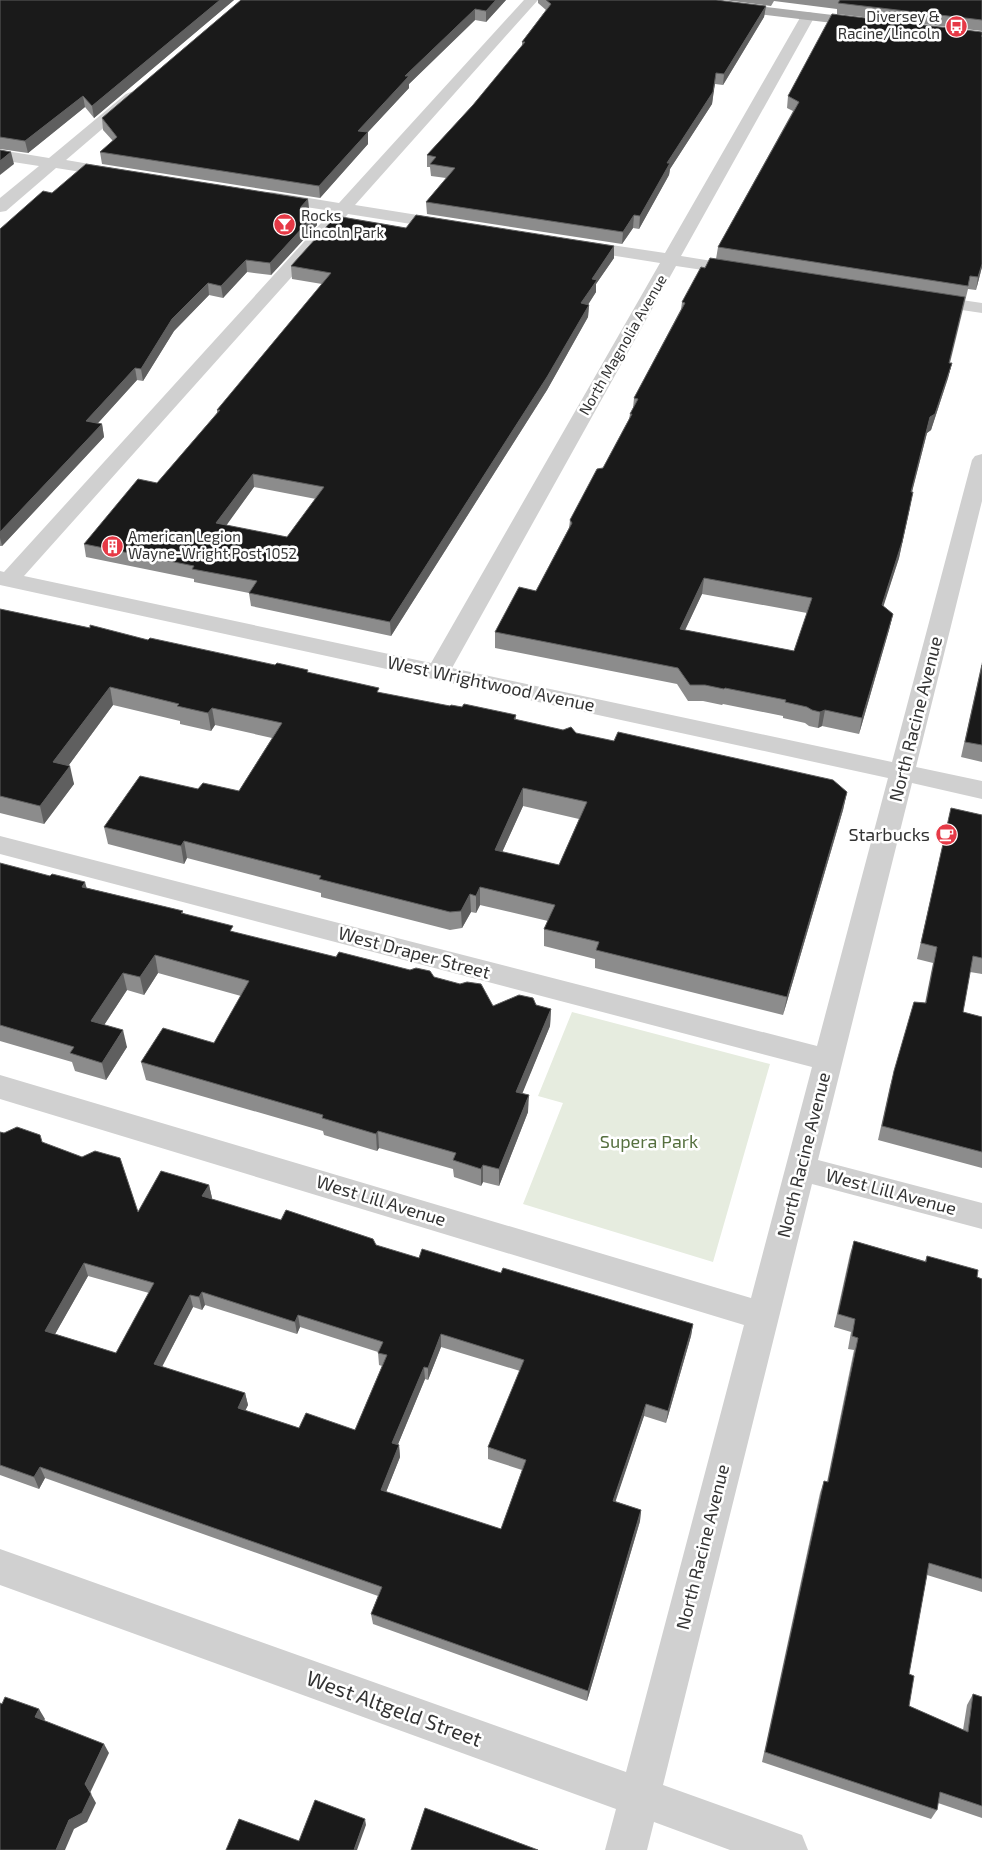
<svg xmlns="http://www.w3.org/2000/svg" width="982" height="1850" font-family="'Exo 2',sans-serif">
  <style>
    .green { fill: #e6ecdf }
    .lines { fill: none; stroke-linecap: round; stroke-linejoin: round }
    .minor { fill: #d0d0d0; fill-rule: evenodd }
    .major { fill: #ababab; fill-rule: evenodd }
    .wall { fill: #8c8c8c; fill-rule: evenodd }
    .shaded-wall { fill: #5f5f5f }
    .building { fill: #1a1a1a; stroke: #5f5f5f; fill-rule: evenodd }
    .labels { text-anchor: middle; stroke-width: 5; stroke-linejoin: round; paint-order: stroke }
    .far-poi-label { font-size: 15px; fill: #333; stroke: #fff; text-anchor: start }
    .far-street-label { font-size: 15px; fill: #333; stroke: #fff }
    .street-label { font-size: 18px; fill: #333; stroke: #fff }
    .poi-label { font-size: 18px; fill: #333; stroke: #fff; text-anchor: end }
    .park-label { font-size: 18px; fill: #56703f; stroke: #fff }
    .near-street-label { font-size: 21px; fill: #333; stroke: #fff }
  </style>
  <rect width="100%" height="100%" fill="#fff"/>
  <path class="green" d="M572,1012L770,1064L713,1262L523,1204L563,1103L538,1096Z"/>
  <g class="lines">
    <g class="minor">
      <path d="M524,0H538L355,205L449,220L455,221L458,225L455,229L449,230L348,214L24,576L431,663L660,263L578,250L572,249L569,245L572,241L578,240L665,253L801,16L808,12L813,13L815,16L681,256L743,266L749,267L752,271L749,275L743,276L676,266L452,668L892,762L972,460L975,456L982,454V501L916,767L982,781V799L912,783L818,1160L982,1203V1229L812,1184L663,1785L802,1835L808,1850H730L654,1822L647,1850H605L616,1809L0,1585V1549L626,1772L744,1325L0,1099V1075L751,1298L812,1067L0,854V836L817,1046L888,778L0,585V571L4,572L332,211L266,201L264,197L266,193L272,192L339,203Z"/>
      <path d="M131,92L136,94L139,97L136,100L66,160L125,170L127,173L125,176L119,178L56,168L6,211L0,212V198L39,166L0,160V150L49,158L126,94Z"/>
      <path d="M927,295L982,303V313L921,304L918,300L921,296Z"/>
    </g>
    <path class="major" d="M667,0H708L866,19L873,23L866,27L674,4Z"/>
  </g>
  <g class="wall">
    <path d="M0,0H234L94,118L85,107L28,153L0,149Z"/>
    <path d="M241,0H506L486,22L475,20L409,84V88L368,132V144L320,198L102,164L100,152L113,141L103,130L102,118Z"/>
    <path d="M538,0H716L766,6L764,17L723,85L715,84L712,104L670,169L669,175L639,229L633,228L622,244L427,214L426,202L446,178L431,176L430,167H427V155L473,105L522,46V42L546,10L538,3Z"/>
    <path d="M724,0H982V31L837,14V9L774,1L771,6Z"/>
    <path d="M982,32V267L976,290L968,289L950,363H952L948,378L931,430L927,433L912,492L910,508L899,558L883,606L893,614L889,630L859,734L822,726L818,728L809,726L805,723L783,718V716L723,704L722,705L703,701H688L677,684L495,648V632L536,591L569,528L570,520L603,468L629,419L630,414L633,408L634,398L681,309L682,302L705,268L716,259L718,247L793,111L787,108L788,96ZM702,594L807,613L794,651L685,630Z"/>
    <path d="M52,193L308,199L309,210L308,212L316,213L317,225L271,275L247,272L223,298L209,295L174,331L143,381L137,380L98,423L102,424L104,437L2,546H0V229Z"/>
    <path d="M406,228L614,246V258L596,284V292L588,304L589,305L588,317L547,390L391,636L251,606L249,593L194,582V579L86,557L84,544L157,483L217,413V410L322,284L292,279L291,266ZM254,487L316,499L287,537L226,525Z"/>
    <path d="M0,609L148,640L309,673L380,693L450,706L462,707L516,715V720L847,792L843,810L783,1015L595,968V959L544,946V929L548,921L480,905L476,913L471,912L462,928L450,930L321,897V893L187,858L184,864L108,844L104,827L198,789L239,791L272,738L215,725L211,731L180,724V721L113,705L68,766L74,784L44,824L0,813ZM523,806L579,819L559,865L502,852Z"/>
    <path d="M982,662V762L961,757Z"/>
    <path d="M951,808L982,815V974L970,972L963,1012L982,1017V1168L878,1140L890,1086L914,1002L925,1003L933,963L917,959Z"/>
    <path d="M0,863L87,888L183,911V913L234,932L336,957L434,977L493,1006L536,1005L551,1009L550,1026L522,1093L528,1112L499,1186L483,1182L481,1186L454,1177L453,1169L379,1148L377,1151L324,1135L323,1131L146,1080L141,1062L214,1043L241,996L158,973L144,995L127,990L104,1025L127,1047L106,1080L75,1071L72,1062L0,1041Z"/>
    <path d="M0,1132L42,1142L138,1212L209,1185L212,1198L211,1199L281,1220L419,1258L501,1273L693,1324L691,1336L666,1423L644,1416L615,1501L641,1510L640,1521L587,1701L373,1624L371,1614L378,1596L45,1478L39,1489L0,1475ZM88,1276L149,1293L116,1353L55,1334ZM205,1305L297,1334L300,1327L378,1352L379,1365L382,1366L355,1430L299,1428L245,1410L248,1405L245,1393L162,1367L193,1307L202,1310ZM441,1347L520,1371L488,1447V1459L522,1470L501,1529L386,1492L400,1457L399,1445L398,1444L425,1379L428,1380Z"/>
    <path d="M854,1241L925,1261L927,1256L982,1279V1592L927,1575L909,1674V1706L963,1730L967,1705L973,1694L982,1697V1818L938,1803L937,1810L931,1819L762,1762L820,1493L824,1481L827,1482L854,1350L848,1349L851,1332L834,1327L850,1254Z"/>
  </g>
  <g class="shaded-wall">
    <path d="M220,0H234L94,118L92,106Z"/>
    <path d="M496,0H506L486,22V11Z"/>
    <path d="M766,6L764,17L723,85L724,74Z"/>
    <path d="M475,9V20L409,84V88L368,132V144L320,198L319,186L358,131L405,76Z"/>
    <path d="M716,73L712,104L670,169L669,175L639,229L640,216L667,163Z"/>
    <path d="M83,96L85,107L28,153L25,141Z"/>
    <path d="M11,152L14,164L0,175V161Z"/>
    <path d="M308,199L309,210L303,217L300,208Z"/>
    <path d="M316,213L317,225L271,275L270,263Z"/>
    <path d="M634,215L633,228L622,244L623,232Z"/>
    <path d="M614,246V258L596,284V292L581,316V303L592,279Z"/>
    <path d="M246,260L247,272L223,298L221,286Z"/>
    <path d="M982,264V267L976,290L978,277Z"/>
    <path d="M208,283L209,295L174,331L143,381L141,369L172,319Z"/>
    <path d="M589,305L588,317L547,390L391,636L390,622Z"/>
    <path d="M952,363L948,378L931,430L927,433L908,507L911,492L930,417Z"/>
    <path d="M135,368L137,380L88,434L86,421Z"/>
    <path d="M102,424L104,437L2,546L0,538V532Z"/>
    <path d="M253,474L254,487L218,537L216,523Z"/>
    <path d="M913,492L899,558L879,620L882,605Z"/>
    <path d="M704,578L702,594L678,645L680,629Z"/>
    <path d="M893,614L889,630L859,734L862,718Z"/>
    <path d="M110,687L113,705L58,780L53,762Z"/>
    <path d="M212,708L215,725L211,731L208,713Z"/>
    <path d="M825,710L822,726L818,728L820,712Z"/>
    <path d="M70,766L74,784L44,824L40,806Z"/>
    <path d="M523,788V806L495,868V850Z"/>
    <path d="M847,792L843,810L783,1015L787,997Z"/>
    <path d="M184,841L187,858L184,864L181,846Z"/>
    <path d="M85,882L90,900L82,887Z"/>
    <path d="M480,887V905L476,913V896Z"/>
    <path d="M470,894L471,912L462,928L461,911Z"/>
    <path d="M155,955L158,973L144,995L140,977Z"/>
    <path d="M123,973L127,990L95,1039L91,1021Z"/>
    <path d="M551,1009L550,1026L516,1109V1092Z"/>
    <path d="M123,1030L127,1047L106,1080L102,1063Z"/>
    <path d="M529,1095L528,1112L499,1186V1169Z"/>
    <path d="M378,1131L379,1148L377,1151L376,1134Z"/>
    <path d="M483,1165V1182L481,1186V1169Z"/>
    <path d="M209,1185L212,1198L205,1209L202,1196Z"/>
    <path d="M84,1263L88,1276L50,1343L45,1331Z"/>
    <path d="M202,1292L205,1305L202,1310L199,1297Z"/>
    <path d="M190,1295L193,1307L157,1376L154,1364Z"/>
    <path d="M298,1315L300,1327L297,1334L295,1322Z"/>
    <path d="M693,1324L691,1336L666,1423L668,1411Z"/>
    <path d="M441,1334V1347L428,1380V1368Z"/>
    <path d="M424,1367L425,1379L394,1454L392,1443Z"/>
    <path d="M245,1393L248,1405L241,1420L238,1408Z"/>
    <path d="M646,1404L644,1416L612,1512L613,1501Z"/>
    <path d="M399,1445L400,1457L382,1502L381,1490Z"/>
    <path d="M40,1467L45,1478L39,1489L34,1477Z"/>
    <path d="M641,1510L640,1521L587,1701L588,1691Z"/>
    <path d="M39,1709L45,1719L40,1727L35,1717Z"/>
    <path d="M104,1744L109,1753L90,1793L85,1784Z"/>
    <path d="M91,1794L96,1803L87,1822L74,1829L65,1850H56L69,1820Z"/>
    <path d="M365,1819L366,1825L357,1850H354Z"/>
  </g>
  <g class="building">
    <path d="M0,0H220L92,106L83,96L25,141L0,137Z"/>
    <path d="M241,0H496L486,11L475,9L405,76H409L358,131L368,132L319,186L100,152L117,137L102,118Z"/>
    <path d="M546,0H716L766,6L724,74L716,73L713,92L667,163H670L640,216L634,215L623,232L426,202L455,168L430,164L436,157L427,155L473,105L525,42H522L551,4Z"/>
    <path d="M840,0H982V20L838,3Z"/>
    <path d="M832,14L982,32V36H981H982V264L978,277L970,276L968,286L718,247L799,102L788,96Z"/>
    <path d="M0,150L11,152L0,161Z"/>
    <path d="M86,164L308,199L300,208L302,209L301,210L316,213L270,263L246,260L221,286L208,283L172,319L141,369L135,368L86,421L102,424L0,532V229L43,191L52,193Z"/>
    <path d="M416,215L614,246L592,279L597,280L581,303L589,305L547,377L390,622L249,593L257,581L192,569L194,566L84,544L138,479L157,483L220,410H217L331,273L291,266L336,216L406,228ZM253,474L324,487L287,537L216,523Z"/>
    <path d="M710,258L965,297L949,363H952L935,414L930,417L911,492H913L902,542L882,605L893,614L862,718L825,710L820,712L812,710L807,707L785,702L786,700L725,688L724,689L705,685H690L678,668L495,632L519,587L536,591L572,523L570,520L597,469L603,468L632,414H630L638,399L634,398L685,303L682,302L701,267L705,268ZM704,578L812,598L794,651L680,629Z"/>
    <path d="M0,609L90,628V625L148,640L150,638L275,665L277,663L308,670L307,672L379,688L377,692L450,706L451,705L462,707L464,704L516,715L514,719L563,730L571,727L576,733L614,741L618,732L833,780L847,792L787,997L596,950L599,942L544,929L555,905L480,887L476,896L470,894L461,911L450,912L319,879L321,876L184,841L181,846L104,827L140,776L198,789L203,783L239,791L282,723L212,708L208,713L177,706L179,704L110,687L53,762L70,766L40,806L0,796ZM523,788L587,802L559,865L495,850Z"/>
    <path d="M982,665V745L965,742Z"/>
    <path d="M951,808L982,815V958L973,956L963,1012L982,1017V1152L882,1126L894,1071L914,1002L926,1003L937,947L921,943Z"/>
    <path d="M0,863L50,876L52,874L85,882L82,887L183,911L181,913L233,926L230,931L336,957L339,952L410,970L416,968L430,971L434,977L460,984L467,982L481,984L493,1006L519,995L533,998L536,1005L551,1009L516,1092L529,1095L499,1169L483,1165L481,1169L453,1160L456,1153L378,1131L376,1134L322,1118L323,1115L141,1062L163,1028L214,1043L249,981L155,955L140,977L123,973L91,1021L123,1030L102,1063L70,1053L74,1047L0,1025Z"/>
    <path d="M17,1127L40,1135L42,1142L82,1157L95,1151L120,1158L138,1212L161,1171L209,1185L202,1196L281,1220L286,1210L373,1239L376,1245L419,1258L422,1249L501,1273L503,1268L693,1324L668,1411L646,1404L613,1501L641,1510L588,1691L371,1614L382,1587L40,1467L34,1477L0,1465V1132L4,1133ZM84,1263L154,1283L116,1353L45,1331ZM202,1292L295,1322L298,1315L383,1342L378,1353L387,1355L355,1430L306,1413L299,1428L238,1408L245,1393L154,1364L190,1295L199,1297ZM441,1334L524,1360L488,1447L526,1460L501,1529L381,1490L399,1445L392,1443L424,1367L428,1368Z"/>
    <path d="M854,1241L926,1262L927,1256L978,1270L977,1277L982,1279V1579L929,1563L909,1674L914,1676L909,1706L968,1732L973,1694L982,1697V1806L940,1792L937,1810L765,1752L824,1481L828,1482L858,1338L852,1336L855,1319L838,1314Z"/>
    <path d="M5,1697L39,1709L35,1717L104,1744L85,1784L91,1794L82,1813L69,1820L56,1850H0V1703L2,1704Z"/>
    <path d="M315,1800L365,1819L354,1850H226L239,1819L299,1841Z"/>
    <path d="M425,1808L538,1850H411Z"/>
  </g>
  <defs>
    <symbol id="bus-disc" viewBox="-11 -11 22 22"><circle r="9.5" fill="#e63946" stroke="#fff"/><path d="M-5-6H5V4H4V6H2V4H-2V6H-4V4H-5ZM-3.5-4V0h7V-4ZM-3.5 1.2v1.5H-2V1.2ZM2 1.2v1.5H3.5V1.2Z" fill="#fff"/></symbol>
    <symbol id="bar-disc" viewBox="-11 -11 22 22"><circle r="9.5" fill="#e63946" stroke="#fff"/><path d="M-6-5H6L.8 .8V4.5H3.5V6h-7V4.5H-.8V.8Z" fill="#fff"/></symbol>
    <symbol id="building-disc" viewBox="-11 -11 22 22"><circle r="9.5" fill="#e63946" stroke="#fff"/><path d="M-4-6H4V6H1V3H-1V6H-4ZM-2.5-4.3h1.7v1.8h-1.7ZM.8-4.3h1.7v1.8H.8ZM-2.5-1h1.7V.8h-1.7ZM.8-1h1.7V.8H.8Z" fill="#fff"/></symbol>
    <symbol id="cafe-disc" viewBox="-11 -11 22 22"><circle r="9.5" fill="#e63946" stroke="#fff"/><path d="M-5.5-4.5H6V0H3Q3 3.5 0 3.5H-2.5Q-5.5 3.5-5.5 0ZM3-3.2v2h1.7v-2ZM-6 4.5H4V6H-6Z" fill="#fff"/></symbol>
  </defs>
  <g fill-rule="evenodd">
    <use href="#bus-disc" x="944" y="14" width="25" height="25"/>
    <use href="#bar-disc" x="272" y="212" width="25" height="25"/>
    <use href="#building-disc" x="100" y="534" width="25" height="25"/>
    <use href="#cafe-disc" x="934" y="822" width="25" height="25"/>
  </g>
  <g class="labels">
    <g class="far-poi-label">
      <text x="940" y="22" text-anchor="end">Diversey &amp;<tspan x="940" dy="17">Racine/Lincoln</tspan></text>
      <text x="301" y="221">Rocks<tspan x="301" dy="17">Lincoln Park</tspan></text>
      <text x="128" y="542">American Legion<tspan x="128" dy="17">Wayne-Wright Post 1052</tspan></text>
    </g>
    <g class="far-street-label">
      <text transform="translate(623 345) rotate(-60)" y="5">North Magnolia Avenue</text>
    </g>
    <g class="street-label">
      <text transform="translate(491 684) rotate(12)" y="6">West Wrightwood Avenue</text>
      <text transform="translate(916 719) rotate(-76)" y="6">North Racine Avenue</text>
      <text transform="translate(414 953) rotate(15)" y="6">West Draper Street</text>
      <text transform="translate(804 1155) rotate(-76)" y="6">North Racine Avenue</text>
      <text transform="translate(891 1192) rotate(15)" y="6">West Lill Avenue</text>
      <text transform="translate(381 1201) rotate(17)" y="6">West Lill Avenue</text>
      <text transform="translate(703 1547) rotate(-76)" y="6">North Racine Avenue</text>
    </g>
    <g class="poi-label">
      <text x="930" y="841">Starbucks</text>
    </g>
    <g class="park-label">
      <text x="649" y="1148">Supera Park</text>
    </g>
    <g class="near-street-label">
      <text transform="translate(394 1709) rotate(20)" y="7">West Altgeld Street</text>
    </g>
  </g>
</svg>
